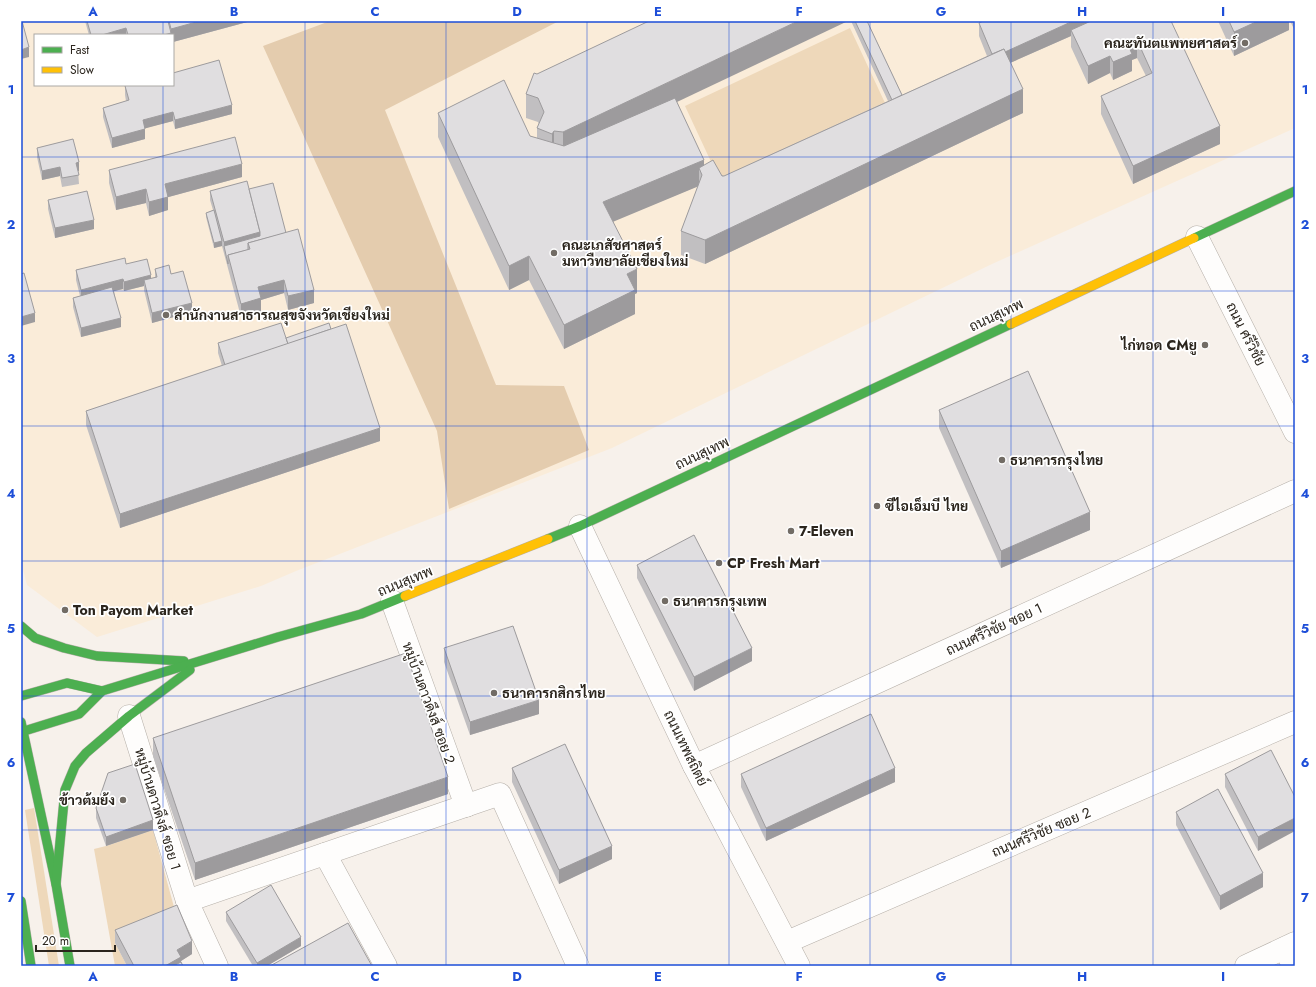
<svg xmlns="http://www.w3.org/2000/svg" width="1316" height="987" font-family="Jost,Sarabun,sans-serif">
  <style>
    .built { fill: #faecd9; fill-rule: evenodd }
    .green { fill: #eed8ba }
    .forest { fill: #e4ccae }
    .lines { fill: none; stroke-linecap: round; stroke-linejoin: round }
    .street-casing { stroke: #b5afa8; stroke-width: 23 }
    .fast-casing { stroke: #b5afa8; stroke-width: 10 }
    .slow-casing { stroke: #b5afa8; stroke-width: 10 }
    .street { stroke: #fefdfc; stroke-width: 22 }
    .fast { stroke: #4caf50; stroke-width: 9 }
    .slow { stroke: #ffc107; stroke-width: 9 }
    .wall { fill: #c1bfc1 }
    .shaded-wall { fill: #9d9b9d }
    .building { fill: #e0dee0; stroke: #9d9b9d }
    .grid { fill: none; stroke: #1d4ed8; stroke-width: 1; stroke-opacity: 0.55 }
    .poi-dot { fill: #726c65; stroke: #fff; stroke-width: 1.5 }
    .labels { text-anchor: middle; stroke-width: 3.5; stroke-linejoin: round; paint-order: stroke }
    .poi-label { font-size: 14px; font-weight: bold; fill: #2b251d; stroke: #fff; text-anchor: start }
    .street-label { font-size: 14px; fill: #2b251d; stroke: #fff }
    .neatline { fill: none; stroke: #1d4ed8; stroke-width: 1.5 }
    .grid-label { font-size: 13px; text-anchor: middle; font-weight: bold; fill: #1d4ed8 }
  </style>
  <rect width="100%" height="100%" fill="#f7f1eb"/>
  <path class="built" d="M21,21H1295V128L992,264L612,448L296,571L261,586L97,637L27,585L21,562ZM35,35H173V85H35Z"/>
  <g class="green">
    <path d="M850,28L892,118L727,196L685,106Z"/>
    <path d="M34,808L59,966H49L25,810Z"/>
    <path d="M153,830L177,918L115,943L127,966H115L94,849L106,846Z"/>
  </g>
  <path class="forest" d="M330,21H559L385,110L496,385L564,386L589,450L449,509L437,431L263,46Z"/>
  <g class="lines">
    <defs>
      <g id="street">
        <path d="M1197,237L1295,432"/>
        <path d="M580,526L694,766L799,966"/>
        <path d="M392,601L466,806"/>
        <path d="M129,716L187,901L217,966"/>
        <path d="M694,766L1295,491"/>
        <path d="M325,854L386,966"/>
        <path d="M187,901L500,794L578,966"/>
        <path d="M787,942L1295,722"/>
        <path d="M1285,948L1293,966"/>
        <path d="M1246,966L1295,943"/>
      </g>
      <g id="fast">
        <path d="M1194,238L1295,191"/>
        <path d="M548,539L580,526L1011,324"/>
        <path d="M21,626L35,638L64,648L97,656L184,661"/>
        <path d="M21,696L67,683L102,691"/>
        <path d="M21,722L56,884L70,966"/>
        <path d="M21,732L79,714L102,691L278,637L361,614L405,596"/>
        <path d="M56,884L65,790L75,766L86,753L129,716L190,670"/>
        <path d="M21,901L31,966"/>
      </g>
      <g id="slow">
        <path d="M1011,324L1194,238"/>
        <path d="M405,596L548,539"/>
      </g>
    </defs>
    <use href="#street" class="street-casing"/>
    <use href="#fast" class="fast-casing"/>
    <use href="#slow" class="slow-casing"/>
    <use href="#street" class="street"/>
    <use href="#fast" class="fast"/>
    <use href="#slow" class="slow"/>
  </g>
  <g class="wall">
    <path d="M85,21H251L173,42V35H89Z"/>
    <path d="M851,21H867L902,95L987,56L979,36V23L1171,21L1220,144L1133,184L1101,114V96L1146,76L1137,58L1132,60V71L1113,80L1110,73L1088,84L1071,47V36L1010,63L1023,113L705,264L681,255V231L698,186L613,221L637,293L635,294V314L564,349L529,280L509,290L438,137V113L537,138V128L539,124L538,122L526,118V94L537,74L677,102L704,166L724,176L888,101Z"/>
    <path d="M1218,21H1289V30L1234,56Z"/>
    <path d="M1290,21H1295L1294,29Z"/>
    <path d="M125,86L232,114L175,129L173,121L145,128V139L112,148L103,117V108L126,101L125,95Z"/>
    <path d="M37,148L79,171H78L79,184L62,187L60,176L42,180L37,157Z"/>
    <path d="M109,170L242,177L168,197V210L149,216L146,203L116,210L109,183Z"/>
    <path d="M249,189L286,233L314,303L288,310L284,293L261,300V312L241,317L222,246L214,248L206,217V213L213,210L210,200V191Z"/>
    <path d="M48,200L94,229L55,238L48,209Z"/>
    <path d="M126,264L151,279L155,278V269L171,274L192,312L152,323L144,290V286L124,291L123,289L114,291L121,327L81,337L73,307V298L80,296L76,280V270Z"/>
    <path d="M331,329L380,441L120,528L86,425V411L222,366L218,353V343L286,338Z"/>
    <path d="M939,410L1090,530L1001,568L939,428Z"/>
    <path d="M637,565L752,661L694,691L637,578Z"/>
    <path d="M444,648L539,714L470,735L444,662Z"/>
    <path d="M153,738L448,794L195,880L153,756Z"/>
    <path d="M512,768L612,859L559,884L512,782Z"/>
    <path d="M741,774L895,782L766,841L741,787Z"/>
    <path d="M1225,774L1295,797L1258,851L1225,787Z"/>
    <path d="M96,808L153,830L106,846L96,818Z"/>
    <path d="M1176,812L1263,887L1220,910L1176,825Z"/>
    <path d="M226,912L301,946L267,966H253L226,921Z"/>
    <path d="M115,930L192,954L181,961L183,966H127L115,943Z"/>
  </g>
  <g class="shaded-wall">
    <path d="M200,21H251L173,42V35H164L171,33V29Z"/>
    <path d="M798,21H848L563,156V132Z"/>
    <path d="M1073,21H1103L1071,30V36L994,70V57Z"/>
    <path d="M1258,21H1289V30L1234,56V32Z"/>
    <rect x="1294" y="21" width="1" height="8"/>
    <path d="M126,28V35H102Z"/>
    <path d="M1137,40V58L1132,60V71L1113,80V62L1128,45Z"/>
    <path d="M29,47V57L21,59V50Z"/>
    <path d="M1110,56V73L1088,84V66Z"/>
    <path d="M1023,89V113L705,264V240Z"/>
    <path d="M232,105V114L175,129V120Z"/>
    <path d="M173,112V121L143,129V120Z"/>
    <path d="M1220,126V144L1133,184V166Z"/>
    <path d="M145,129V139L112,148V138Z"/>
    <path d="M554,131V155L552,158V134Z"/>
    <path d="M704,160V184L702,175L699,168V186L603,226V202Z"/>
    <path d="M79,162V171L76,172V163Z"/>
    <path d="M242,164V177L165,198V184Z"/>
    <path d="M60,167V176L42,180V171Z"/>
    <path d="M146,189V203L116,210V197Z"/>
    <path d="M168,197V210L149,216V202Z"/>
    <path d="M94,220V229L55,238V228Z"/>
    <path d="M260,232V241L224,246V242Z"/>
    <path d="M222,241V246L214,248V243Z"/>
    <path d="M529,256V280L509,290V266Z"/>
    <path d="M637,269V293L635,294V314L564,349V325L627,274Z"/>
    <path d="M151,275V284L144,280V286L124,291V282Z"/>
    <path d="M123,279V289L81,299V290Z"/>
    <path d="M284,280V293L261,300V312L241,317V304L258,287Z"/>
    <path d="M314,290V303L288,310V296Z"/>
    <path d="M192,303V312L152,323V313Z"/>
    <path d="M35,313V322L21,326V317Z"/>
    <path d="M121,318V327L81,337V328Z"/>
    <path d="M380,428V441L120,528V514Z"/>
    <path d="M1090,512V530L1001,568V551Z"/>
    <path d="M752,648V661L694,691V677Z"/>
    <path d="M539,700V714L470,735V722Z"/>
    <path d="M895,768V782L766,841V828Z"/>
    <path d="M448,777V794L195,880V863Z"/>
    <path d="M1295,818V831L1258,851V837Z"/>
    <path d="M153,820V830L106,846V837Z"/>
    <path d="M612,846V859L559,884V870Z"/>
    <path d="M1263,873V887L1220,910V896Z"/>
    <path d="M301,937V946L267,966H257V963Z"/>
    <path d="M192,941V954L181,961V966H165L177,950Z"/>
  </g>
  <g class="building">
    <path d="M21,21H22L29,47L21,50Z"/>
    <path d="M87,21H168L171,33L164,35H128L126,28L102,35H91Z"/>
    <path d="M169,21H200L171,29Z"/>
    <path d="M649,21H798L563,132L554,131L552,134L537,128L544,112L538,98L526,94L534,73L537,74Z"/>
    <path d="M855,21H867L902,95L892,100Z"/>
    <path d="M983,21H1073L1005,52L1004,49L992,54L979,23Z"/>
    <path d="M1091,21H1171L1220,126L1133,166L1101,96L1152,73L1137,40L1128,45L1132,54L1113,62L1110,56L1088,66L1071,30Z"/>
    <path d="M1229,21H1258L1234,32Z"/>
    <path d="M1004,49L1023,89L705,240L681,231L702,175L699,168L713,160L722,176H724Z"/>
    <path d="M219,60L232,105L175,120L173,112L143,120L145,129L112,138L103,108L129,100L125,86L128,85H173V73Z"/>
    <path d="M504,80L530,136L564,146L675,98L704,160L603,202L637,269L627,274L635,290L564,325L529,256L509,266L438,113Z"/>
    <path d="M235,137L242,164L165,184L168,197L149,202L146,189L116,197L109,170Z"/>
    <path d="M73,139L79,162L76,163L79,175L62,178L60,167L42,171L37,148Z"/>
    <path d="M247,181L260,232L224,242L210,191Z"/>
    <path d="M273,183L286,233L248,243V250L228,255V264L224,246L260,236V232L249,189Z"/>
    <path d="M87,191L94,220L55,228L48,200Z"/>
    <path d="M214,210L222,241L214,243L206,213Z"/>
    <path d="M298,229L314,290L288,296L284,280L258,287L261,298L241,304L228,255L250,249L248,243Z"/>
    <path d="M125,258L126,264L147,259L151,275L124,282L123,279L81,290L76,270Z"/>
    <path d="M169,265L171,274L183,271L192,303L152,313L144,280L157,277L155,269Z"/>
    <path d="M24,273L35,313L21,317V274Z"/>
    <path d="M112,287L121,318L81,328L73,298Z"/>
    <path d="M281,323L288,344L225,365L218,343Z"/>
    <path d="M329,323L331,329L288,344L286,338Z"/>
    <path d="M346,324L380,428L120,514L86,411Z"/>
    <path d="M1028,371L1090,512L1001,551L939,410Z"/>
    <path d="M694,535L752,648L694,677L637,565Z"/>
    <path d="M513,626L539,700L470,722L444,648Z"/>
    <path d="M406,653L448,777L195,863L153,738Z"/>
    <path d="M871,714L895,768L766,828L741,774Z"/>
    <path d="M565,744L612,846L559,870L512,768Z"/>
    <path d="M1271,750L1295,797V818L1258,837L1225,774Z"/>
    <path d="M135,764L153,820L106,837L96,808L108,773Z"/>
    <path d="M1218,789L1263,873L1220,896L1176,812Z"/>
    <path d="M271,885L301,937L257,963L226,912Z"/>
    <path d="M177,905L192,941L177,950L181,957L165,966H134L115,930Z"/>
    <path d="M348,923L372,966H270Z"/>
    <path d="M181,962L183,966H173Z"/>
  </g>
  <path class="grid" d="M163,21V35M305,21V966M446,21V966M587,21V966M729,21V966M870,21V966M1011,21V966M1153,21V966M163,85V966M21,157H1295M21,291H1295M21,426H1295M21,561H1295M21,696H1295M21,830H1295"/>
  <g class="poi-dot">
    <circle cx="1245" cy="43" r="4"/>
    <circle cx="554" cy="253" r="4"/>
    <circle cx="166" cy="315" r="4"/>
    <circle cx="1205" cy="345" r="4"/>
    <circle cx="1002" cy="460" r="4"/>
    <circle cx="877" cy="506" r="4"/>
    <circle cx="791" cy="531" r="4"/>
    <circle cx="719" cy="563" r="4"/>
    <circle cx="665" cy="601" r="4"/>
    <circle cx="65" cy="610" r="4"/>
    <circle cx="494" cy="693" r="4"/>
    <circle cx="123" cy="800" r="4"/>
  </g>
  <g class="labels">
    <g class="poi-label">
      <text x="1237" y="48" text-anchor="end">คณะทันตแพทยศาสตร์</text>
      <text x="562" y="250">คณะเภสัชศาสตร์<tspan x="562" dy="16">มหาวืทยาลัยเชียงใหม่</tspan></text>
      <text x="174" y="320">สำนักงานสาธารณสุขจังหวัดเชียงใหม่</text>
      <text x="1197" y="350" text-anchor="end">ไก่ทอด CMยู</text>
      <text x="1010" y="465">ธนาคารกรุงไทย</text>
      <text x="885" y="511">ซีไอเอ็มบี ไทย</text>
      <text x="799" y="536">7-Eleven</text>
      <text x="727" y="568">CP Fresh Mart</text>
      <text x="673" y="606">ธนาคารกรุงเทพ</text>
      <text x="73" y="615">Ton Payom Market</text>
      <text x="502" y="698">ธนาคารกสิกรไทย</text>
      <text x="115" y="805" text-anchor="end">ข้าวต้มย้ง</text>
    </g>
    <g class="street-label">
      <text transform="translate(996 315) rotate(-25)" y="5">ถนนสุเทพ</text>
      <text transform="translate(1246 334) rotate(63)" y="5">ถนน ศรีวิชัย</text>
      <text transform="translate(702 453) rotate(-25)" y="5">ถนนสุเทพ</text>
      <text transform="translate(405 581) rotate(-22)" y="5">ถนนสุเทพ</text>
      <text transform="translate(994 629) rotate(-25)" y="5">ถนนศรีวิชัย ซอย 1</text>
      <text transform="translate(429 703) rotate(70)" y="5">หมู่บ้านดาวดึงส์ ซอย 2</text>
      <text transform="translate(686 748) rotate(64)" y="5">ถนนเทพสถิตย์</text>
      <text transform="translate(158 809) rotate(73)" y="5">หมู่บ้านดาวดึงส์ ซอย 1</text>
      <text transform="translate(1041 832) rotate(-23)" y="5">ถนนศรีวิชัย ซอย 2</text>
    </g>
  </g>
  <rect width="1316" height="987" fill="none" stroke="#ffffff" stroke-width="44"/>
  <rect x="34" y="34" width="140" height="52" fill="#ffffff" stroke="#aaa8a5"/>
  <rect x="42" y="47" width="20" height="6" fill="#4caf50" stroke="#aaa8a5"/>
  <text x="70" y="54" font-size="12" fill="#2b251d">Fast</text>
  <rect x="42" y="67" width="20" height="6" fill="#ffc107" stroke="#aaa8a5"/>
  <text x="70" y="74" font-size="12" fill="#2b251d">Slow</text>
  <path d="M36 945v6h79v-6" fill="none" stroke="#2b251d" stroke-width="2"/>
  <text x="42" y="945" font-size="12" fill="#2b251d" stroke="#ffffff" stroke-width="3" paint-order="stroke">20 m</text>
  <rect x="22" y="22" width="1272" height="943" class="neatline"/>
  <g class="grid-label">
    <text x="93" y="16">A</text>
    <text x="234" y="16">B</text>
    <text x="375" y="16">C</text>
    <text x="517" y="16">D</text>
    <text x="658" y="16">E</text>
    <text x="799" y="16">F</text>
    <text x="941" y="16">G</text>
    <text x="1082" y="16">H</text>
    <text x="1223" y="16">I</text>
    <text x="11" y="94">1</text>
    <text x="1305" y="94">1</text>
    <text x="11" y="229">2</text>
    <text x="1305" y="229">2</text>
    <text x="11" y="363">3</text>
    <text x="1305" y="363">3</text>
    <text x="11" y="498">4</text>
    <text x="1305" y="498">4</text>
    <text x="11" y="633">5</text>
    <text x="1305" y="633">5</text>
    <text x="11" y="767">6</text>
    <text x="1305" y="767">6</text>
    <text x="11" y="902">7</text>
    <text x="1305" y="902">7</text>
    <text x="93" y="981">A</text>
    <text x="234" y="981">B</text>
    <text x="375" y="981">C</text>
    <text x="517" y="981">D</text>
    <text x="658" y="981">E</text>
    <text x="799" y="981">F</text>
    <text x="941" y="981">G</text>
    <text x="1082" y="981">H</text>
    <text x="1223" y="981">I</text>
  </g>
</svg>
